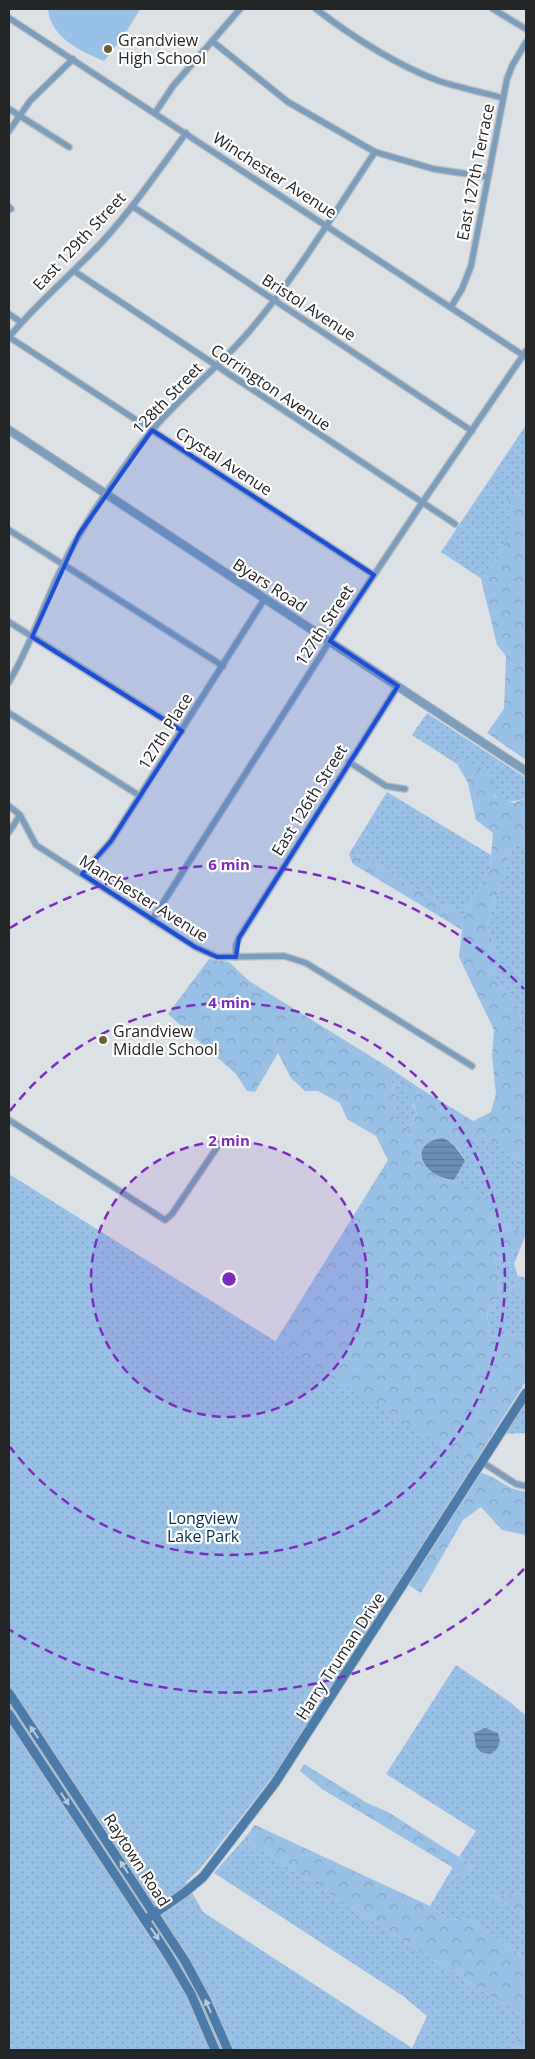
<svg xmlns="http://www.w3.org/2000/svg" width="535" height="2059" font-family="'Open Sans',sans-serif">
  <style>
    .grass { fill: url(#grass-dots) }
    .forest { fill: url(#forest-crowns) }
    .garden { fill: #99c0e5 }
    .water { fill: url(#water-rules) }
    .lines { fill: none; stroke-linecap: round; stroke-linejoin: round }
    .minor-casing { stroke: #bbbfc3; stroke-width: 8 }
    .tertiary-casing { stroke: #bbbfc3; stroke-width: 10 }
    .secondary-casing { stroke: #bbbfc3; stroke-width: 11 }
    .minor { stroke: #7d9dbc; stroke-width: 5.5 }
    .tertiary { stroke: #7d9dbc; stroke-width: 8 }
    .secondary { stroke: #4b7ca9; stroke-width: 9 }
    .oneway { fill: #b7cbdd }
    .marked { fill: #1d4ed8; fill-opacity: 0.2; stroke: #1d4ed8; stroke-width: 4; stroke-linejoin: round }
    .ring { fill: none; stroke: #7b2cbf; stroke-width: 2.5; stroke-dasharray: 9 6 }
    .poi-dot { fill: #6d6330; stroke: #fff; stroke-width: 2 }
    .labels { text-anchor: middle; stroke-width: 4.5; stroke-linejoin: round; paint-order: stroke }
    .poi-label { font-size: 16px; fill: #242527; stroke: #fff; text-anchor: start }
    .street-label { font-size: 16px; fill: #242527; stroke: #fff }
    .park-label { font-size: 16px; fill: #023054; stroke: #fff }
    .centre { fill: #7b2cbf; stroke: #fff; stroke-width: 2.5 }
    .ring-label { font-size: 15px; text-anchor: middle; font-weight: bold; fill: #7b2cbf; stroke: #fff; stroke-width: 4.5; stroke-linejoin: round; paint-order: stroke }
  </style>
  <defs>
    <pattern id="grass-dots" width="8" height="8" patternUnits="userSpaceOnUse" patternTransform="scale(1.25)"><rect width="8" height="8" fill="#99c0e5"/><path d="M2 2h.1M6 6h.1" fill="none" stroke="#84a5c4" stroke-width="1.8" stroke-linecap="round"/></pattern>
    <pattern id="forest-crowns" width="20" height="18" patternUnits="userSpaceOnUse" patternTransform="scale(1.25)"><rect width="20" height="18" fill="#99c0e5"/><path d="M2 6a3 3 0 1 1 6 0M12 15a3 3 0 1 1 6 0" fill="none" stroke="#84a5c4"/></pattern>
    <pattern id="water-rules" width="6" height="5" patternUnits="userSpaceOnUse" patternTransform="scale(1.25)"><rect width="6" height="5" fill="#6a90b4"/><path d="M0 2.5h6" fill="none" stroke="#577592"/></pattern>
  </defs>
  <rect width="100%" height="100%" fill="#dce1e5"/>
  <g class="grass">
    <path d="M526,425V608L441,552Z"/>
    <path d="M427,713L526,778V798C494,811 484,782 467,760L457,764L412,735Z"/>
    <path d="M387,792L491,855L490,869L462,916L361,856L349,854Z"/>
    <path d="M526,842V1046L519,1010L495,979L498,956L487,926L511,849Z"/>
    <path d="M388,1067L418,1087L405,1085L417,1113L408,1130L394,1118L395,1094Z"/>
    <path d="M483,1135L516,1157L517,1164L526,1169V1234L493,1217L454,1180L465,1161L459,1150Z"/>
    <path d="M9,1174L473,1465L278,1770L200,1869L186,1882L203,1912L412,2048L427,2016L403,1996L214,1873L244,1839L526,2019V2026L511,2050H9Z"/>
    <path d="M495,1258L514,1264L518,1276L511,1291L526,1300V1333L490,1337L487,1311L500,1291Z"/>
    <path d="M526,1393V1433L500,1434Z"/>
    <path d="M456,1665L511,1703L526,1716V1895L523,1893L495,1897L526,1918V1959L469,1918L450,1920L430,1906L453,1867L467,1876L473,1866L459,1857L476,1831L386,1774Z"/>
  </g>
  <g class="forest">
    <path d="M526,494V760L487,733L504,709L506,656L497,645L481,579L505,544L512,530L508,500Z"/>
    <path d="M467,760L490,775L495,797L514,803L526,798V842L511,849L487,926L498,956L495,979L519,1010L526,1046V1169L517,1164L516,1157L483,1135L459,1150L450,1141L444,1179L454,1180L494,1205L493,1217L526,1234L514,1264L495,1258L500,1291L487,1311L490,1337L526,1333V1381L473,1465L275,1342L388,1160L376,1136L347,1119L340,1103L318,1091H305L291,1078L278,1053L255,1092L247,1091L236,1074L168,1014L209,959L229,962L249,981L388,1067L395,1094L394,1118L408,1130L417,1113L413,1102L402,1091L405,1084L418,1087L473,1121L491,1112L496,1094L492,1056L494,1030L459,957L462,930L353,864L349,854L361,856L462,916L490,869L493,833L476,820L468,783L457,764Z"/>
    <path d="M518,1276L526,1278V1300L511,1291Z"/>
    <path d="M481,1473C499,1477 506,1490 526,1492V1535L502,1530L481,1507L463,1520L421,1593L409,1585Z"/>
    <path d="M304,1764L367,1803L388,1812L473,1866L467,1876L322,1789L300,1771Z"/>
    <path d="M255,1825L430,1906L450,1920L469,1918L526,1959V2019L244,1839Z"/>
    <path d="M523,1893L526,1895V1918L495,1897Z"/>
    <path d="M526,2026V2050H511Z"/>
  </g>
  <path class="garden" d="M48,9H140L125,34L104,61C80,51 51,38 48,9Z"/>
  <g class="water">
    <path d="M443,1138C454,1143 459,1151 465,1161L454,1180C422,1177 406,1143 443,1138Z"/>
    <path d="M485,1728L498,1733L500,1742L496,1750L490,1754L481,1752L476,1747L474,1733Z"/>
  </g>
  <g class="lines">
    <defs>
      <g id="minor">
        <path d="M316,9C354,38 394,64 439,81C460,88 482,92 503,98"/>
        <path d="M493,9L526,29"/>
        <path d="M9,18L526,357"/>
        <path d="M212,41L288,102L375,152L434,169L488,177"/>
        <path d="M9,109L69,147"/>
        <path d="M155,113L173,86L240,9"/>
        <path d="M9,131L30,101L73,59"/>
        <path d="M132,206L472,431"/>
        <path d="M9,207L11,209"/>
        <path d="M74,271L455,524"/>
        <path d="M451,307L462,289L471,266L507,79L512,66L526,42"/>
        <path d="M9,314L21,322"/>
        <path d="M9,337L374,575"/>
        <path d="M9,337C37,303 72,274 102,242C133,208 159,170 186,133"/>
        <path d="M9,530L223,666"/>
        <path d="M9,622L182,731"/>
        <path d="M9,682C31,645 44,603 63,565C82,525 109,489 134,453C166,408 210,376 246,335C295,279 334,213 375,152"/>
        <path d="M9,713L140,796"/>
        <path d="M349,762L386,786L405,789"/>
        <path d="M9,806L20,815L36,845L195,947L217,957L284,956L306,963L472,1066"/>
        <path d="M9,832L20,815"/>
        <path d="M82,874L111,841L265,598"/>
        <path d="M152,920L330,641L422,503L526,351"/>
        <path d="M236,957V946L239,938L398,686"/>
        <path d="M9,1120L165,1220L172,1214L222,1140"/>
        <path d="M482,1462L516,1484L526,1486"/>
      </g>
      <path id="tertiary" d="M9,430L526,771"/>
      <g id="secondary">
        <path d="M9,1693L185,1961L206,2000L228,2050"/>
        <path d="M9,1714L168,1955L191,1994L215,2050"/>
        <path d="M145,1920L184,1893L203,1877L275,1783L526,1393"/>
      </g>
    </defs>
    <use href="#minor" class="minor-casing"/>
    <use href="#tertiary" class="tertiary-casing"/>
    <use href="#secondary" class="secondary-casing"/>
    <use href="#minor" class="minor"/>
    <use href="#tertiary" class="tertiary"/>
    <use href="#secondary" class="secondary"/>
  </g>
  <defs><path id="oneway-solid" d="M-6-.8H1V-3.2L6.5 0L1 3.2V.8H-6Z" transform="scale(1.25)"/></defs>
  <g class="oneway">
    <use href="#oneway-solid" transform="translate(34 1732) rotate(-124)"/>
    <use href="#oneway-solid" transform="translate(65 1799) rotate(56)"/>
    <use href="#oneway-solid" transform="translate(124 1867) rotate(-123)"/>
    <use href="#oneway-solid" transform="translate(155 1934) rotate(56)"/>
    <use href="#oneway-solid" transform="translate(208 2006) rotate(-114)"/>
  </g>
  <path class="marked" d="M152,430L374,575L330,641L398,686L239,938L236,957H217L195,947L82,874L111,841L182,731L32,637L79,534Z"/>
  <circle cx="229" cy="1279" r="138" fill="#7b2cbf" fill-opacity=".12"/>
  <g class="ring">
    <circle cx="229" cy="1279" r="138"/>
    <path d="M10 1111A276 276 0 1 1 10 1447"/>
    <path d="M524 1569A414 414 0 0 1 10 1630M10 928A414 414 0 0 1 524 989"/>
  </g>
  <g class="poi-dot">
    <circle cx="108" cy="49" r="5"/>
    <circle cx="103" cy="1040" r="5"/>
  </g>
  <g class="labels">
    <g class="poi-label">
      <text x="118" y="46">Grandview<tspan x="118" dy="18">High School</tspan></text>
      <text x="113" y="1037">Grandview<tspan x="113" dy="18">Middle School</tspan></text>
    </g>
    <g class="street-label">
      <text transform="translate(475 172) rotate(-79)" y="6">East 127th Terrace</text>
      <text transform="translate(275 175) rotate(33)" y="6">Winchester Avenue</text>
      <text transform="translate(79 241) rotate(-47)" y="6">East 129th Street</text>
      <text transform="translate(309 307) rotate(33)" y="6">Bristol Avenue</text>
      <text transform="translate(271 387) rotate(34)" y="6">Corrington Avenue</text>
      <text transform="translate(167 398) rotate(-46)" y="6">128th Street</text>
      <text transform="translate(224 461) rotate(33)" y="6">Crystal Avenue</text>
      <text transform="translate(270 585) rotate(33)" y="6">Byars Road</text>
      <text transform="translate(324 625) rotate(-57)" y="6">127th Street</text>
      <text transform="translate(165 731) rotate(-58)" y="6">127th Place</text>
      <text transform="translate(309 800) rotate(-58)" y="6">East 126th Street</text>
      <text transform="translate(144 898) rotate(32)" y="6">Manchester Avenue</text>
      <text transform="translate(340 1656) rotate(-57)" y="6">Harry Truman Drive</text>
      <text transform="translate(137 1860) rotate(57)" y="6">Raytown Road</text>
    </g>
    <g class="park-label">
      <text x="203" y="1524">Longview<tspan x="203" dy="18">Lake Park</tspan></text>
    </g>
  </g>
  <circle cx="229" cy="1279" r="8" class="centre"/>
  <g class="ring-label">
    <text x="229" y="870">6 min</text>
    <text x="229" y="1008">4 min</text>
    <text x="229" y="1146">2 min</text>
  </g>
  <rect width="535" height="2059" fill="none" stroke="#242527" stroke-width="20"/>
</svg>
